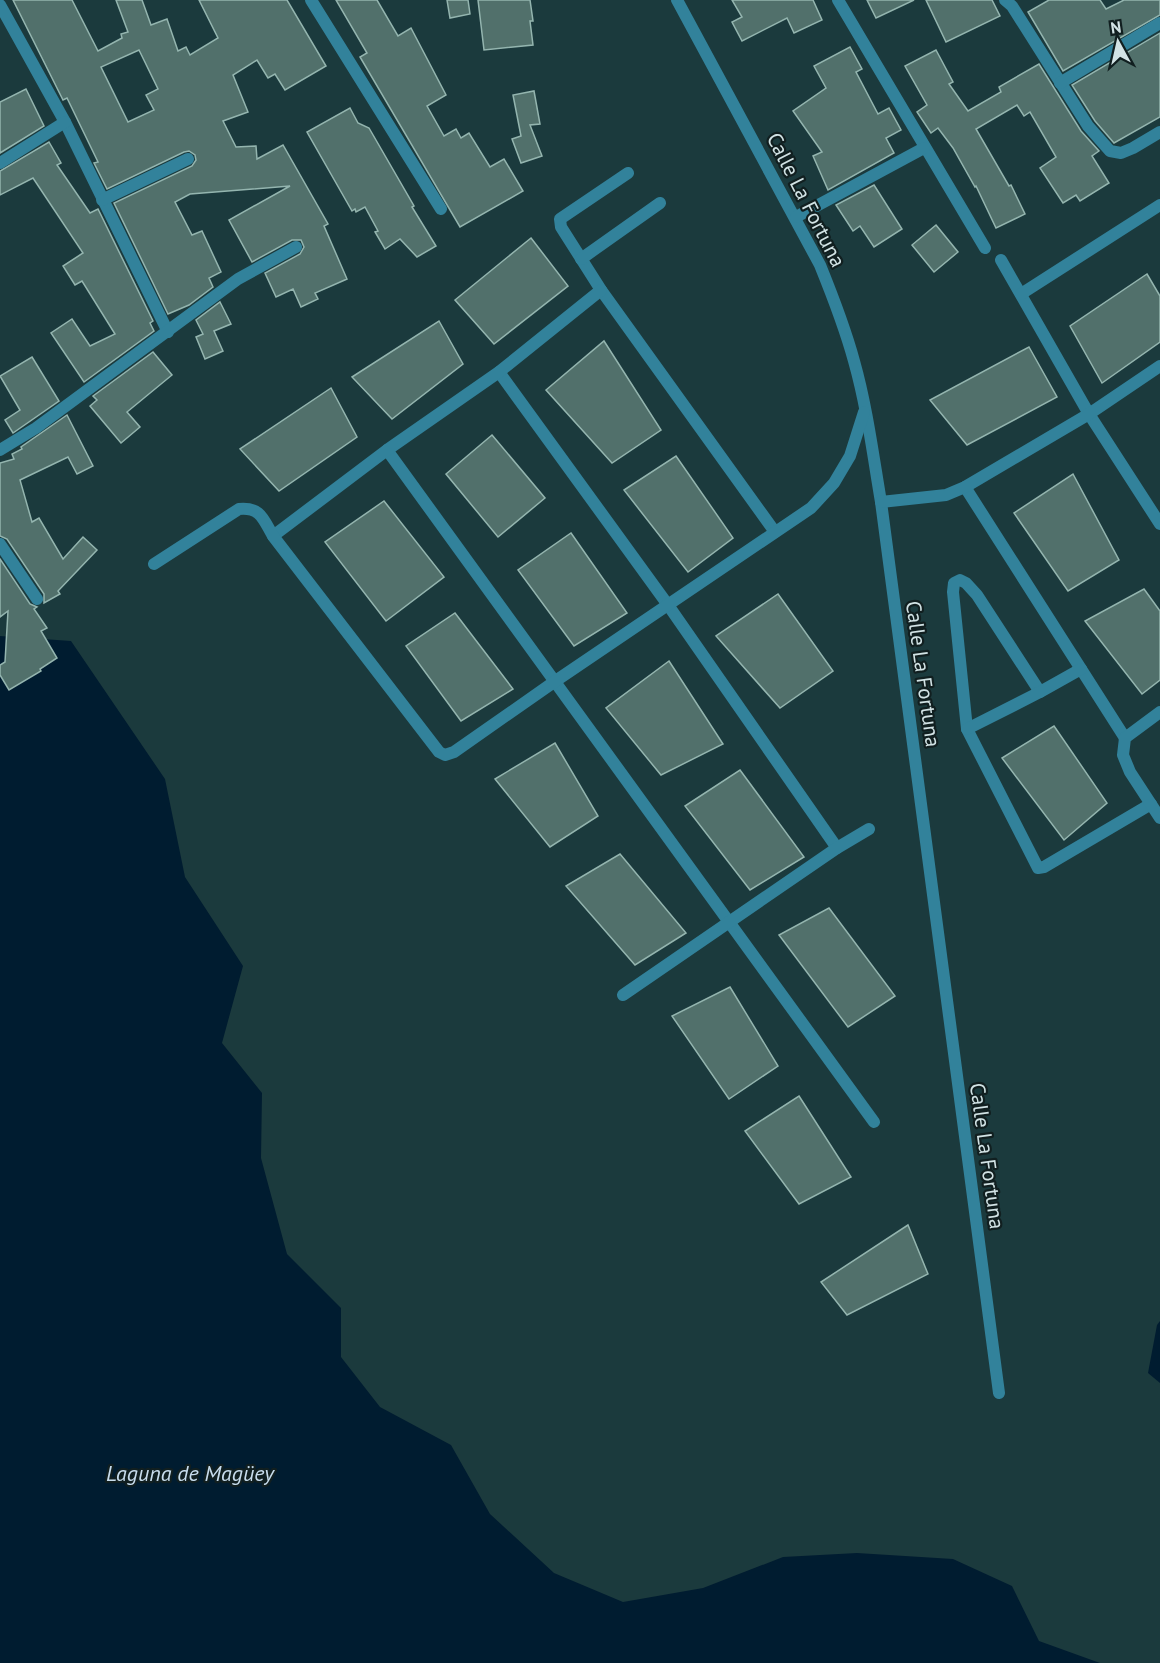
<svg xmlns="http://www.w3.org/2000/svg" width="1160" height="1663" font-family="'PT Sans',sans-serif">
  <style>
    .water { fill: #001c30 }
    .building { fill: #51706b; stroke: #94b5af; stroke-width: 1.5; fill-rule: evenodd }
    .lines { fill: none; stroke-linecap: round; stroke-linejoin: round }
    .minor { stroke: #32829b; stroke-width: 12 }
    .labels { text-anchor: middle; stroke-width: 4.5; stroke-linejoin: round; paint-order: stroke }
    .street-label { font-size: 21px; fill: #d2e3e5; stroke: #111f20 }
    .water-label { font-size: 22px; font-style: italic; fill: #c7dcec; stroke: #111f20 }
  </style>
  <rect width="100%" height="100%" fill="#1b3a3d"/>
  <g class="water">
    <path d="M0,636L71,641L165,779L185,877L243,966L222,1043L262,1093L261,1158L287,1254L341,1308V1357L380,1407L451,1445L490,1514L554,1573L623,1602L703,1588L783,1557L857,1553L953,1559L1012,1586L1039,1641L1100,1663H0Z"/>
    <path d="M1160,1321V1383L1148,1373L1157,1325Z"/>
  </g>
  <g class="building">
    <path d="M13,0H72L98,51L122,38L121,34L128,32L116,0H142L151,25L167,19L178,51L186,47L190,55L218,38L199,0H287L326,66L285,90L275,74L268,78L257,60L233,75L248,112L223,121L236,147L256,146L257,159L283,145L328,224L324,226L347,279L315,293L318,299L301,307L293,289L276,297L265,273L300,254L304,247L301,240H292L252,262L229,220L290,186L190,194L175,202L192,235L202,231L221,272L209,278L213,287L189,305L168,314L114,203L192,166L196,160L195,155L189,151L184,152L107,189L94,163L98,162L67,98L63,100ZM139,50L158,89L146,95L154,110L128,122L101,67Z"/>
    <path d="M336,0H377L398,36L411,28L446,95L427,106L444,136L456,129L461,138L469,133L490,167L504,159L523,191L460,227L360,57L367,53Z"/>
    <path d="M447,0H468L470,14L450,18Z"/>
    <path d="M478,0H530L533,21H530L533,45L484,50Z"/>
    <path d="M732,0H813L822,20L794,33L787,18L742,41L732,22L742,17Z"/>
    <path d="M867,0H914L876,18Z"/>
    <path d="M926,0H992L1000,16L946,42Z"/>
    <path d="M1049,0H1100L1106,9L1124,0H1160V15L1063,71L1028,12Z"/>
    <path d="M1160,33V117L1114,143L1095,121L1072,85Z"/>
    <path d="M850,47L862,69L856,72L878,114L889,108L901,130L886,138L894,153L828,190L813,156L822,152L793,111L826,88L814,66Z"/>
    <path d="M936,50L953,82L949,84L968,111L1001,92L999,87L1039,64L1081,131L1099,151L1092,156L1109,183L1080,201L1076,195L1063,203L1040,168L1056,157L1030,112L1024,116L1017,105L976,129L1009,186L1011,185L1025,214L996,228L976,186L975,187L953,148L938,128L931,133L917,112L927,105L905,66Z"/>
    <path d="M26,89L44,126L0,153V102Z"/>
    <path d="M534,91L540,124L530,125L542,156L521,163L512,139L521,136L513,95Z"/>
    <path d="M350,108L358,123L369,128L414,206L412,207L436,246L417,257L400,239L385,249L375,232L378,231L365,207L356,212L355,209L352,211L307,132Z"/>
    <path d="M49,142L61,163L57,165L90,213L98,209L153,321L150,323L154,331L84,382L51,333L72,319L90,346L115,334L82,281L75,285L63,266L83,253L33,178L0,195V171Z"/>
    <path d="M874,185L902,229L874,247L860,226L853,231L836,205Z"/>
    <path d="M936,225L958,252L934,272L912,245Z"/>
    <path d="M531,238L568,286L494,344L455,300Z"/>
    <path d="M1147,274L1160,296V342L1102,383L1070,326Z"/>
    <path d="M220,302L231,324L214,331L223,351L205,359L196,337L203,334L196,320Z"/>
    <path d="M439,321L463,364L392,419L352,377Z"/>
    <path d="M604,341L661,430L612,463L546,390Z"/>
    <path d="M1029,347L1057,397L967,445L930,400Z"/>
    <path d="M153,352L172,375L127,412L140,427L121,443L90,406L97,400L93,396Z"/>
    <path d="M32,357L59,401L13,433L5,420L20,410L0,376Z"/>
    <path d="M331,388L357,437L279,491L240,449Z"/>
    <path d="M67,415L93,466L77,474L68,457L20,480L32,522L39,518L63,559L83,537L97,550L58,591L60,594L44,603V594L7,539L0,536V463L14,459L12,454L22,449L21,447Z"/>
    <path d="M492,435L545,498L498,537L446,474Z"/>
    <path d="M676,456L733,538L688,572L624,490Z"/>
    <path d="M1073,474L1119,560L1068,591L1014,513Z"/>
    <path d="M384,501L444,577L386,621L325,542Z"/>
    <path d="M571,533L627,613L574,646L518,570Z"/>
    <path d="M0,559L30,604L37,607L34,609L47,628L41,631L57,658L40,669L41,671L9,690L0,675V665L5,662L8,611L0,617Z"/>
    <path d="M1144,589L1160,611V680L1142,694L1085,621Z"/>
    <path d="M778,594L833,671L780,708L716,636Z"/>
    <path d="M455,613L513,689L461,721L406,646Z"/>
    <path d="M669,661L723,744L661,775L606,708Z"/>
    <path d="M1054,726L1107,803L1064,840L1002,758Z"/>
    <path d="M555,743L598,816L550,847L495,779Z"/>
    <path d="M740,770L804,857L750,890L685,806Z"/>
    <path d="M620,854L686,933L635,965L566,886Z"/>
    <path d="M829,908L895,996L848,1027L779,935Z"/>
    <path d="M730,987L778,1066L729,1099L672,1016Z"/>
    <path d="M799,1096L851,1177L799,1204L745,1131Z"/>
    <path d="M908,1225L928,1274L847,1315L821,1282Z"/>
  </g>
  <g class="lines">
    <g class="minor">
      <path d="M311,0L441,209"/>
      <path d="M677,0L820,265C833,297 845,328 854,361C867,407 873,455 881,502L999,1393"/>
      <path d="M838,0L985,248"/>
      <path d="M1005,0L1012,6L1088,126L1110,151L1121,153L1133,148L1160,132"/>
      <path d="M0,5L65,122L168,332"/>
      <path d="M1060,83L1160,23"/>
      <path d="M0,163L65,122"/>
      <path d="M628,173L560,219L561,227L601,290L775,532"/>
      <path d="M102,200L188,159"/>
      <path d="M796,217L924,148"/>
      <path d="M581,259L660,203"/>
      <path d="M1001,260L1089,414L1160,524"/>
      <path d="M1021,294L1160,205"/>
      <path d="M499,372L668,605L837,848"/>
      <path d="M0,450L36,428L238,279L296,247"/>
      <path d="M387,450L874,1122"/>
      <path d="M965,487L1125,738"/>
      <path d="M881,502L946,495L965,487L1089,414L1160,366"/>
      <path d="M273,536L387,450L499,372L601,290"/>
      <path d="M0,544L37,599"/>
      <path d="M154,564L239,509C261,507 263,519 273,536L439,752L445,755L454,752L554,682L811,508L834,483L850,456L864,412"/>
      <path d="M1040,692L977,595L966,583L960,580L954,583L953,592L967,729L1038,868L1044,867L1151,804"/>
      <path d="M1160,712L1125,738L1123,755L1130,772L1160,818"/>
      <path d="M967,729L1040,692L1081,669"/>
      <path d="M623,995L837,848L869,829"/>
    </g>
  </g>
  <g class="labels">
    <g class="street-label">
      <text transform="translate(806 200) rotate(63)" y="7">Calle La Fortuna</text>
      <text transform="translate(923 674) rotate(82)" y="7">Calle La Fortuna</text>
      <text transform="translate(987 1156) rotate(82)" y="7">Calle La Fortuna</text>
    </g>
    <g class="water-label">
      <text x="190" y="1481">Laguna de Magüey</text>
    </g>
  </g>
  <g transform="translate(1118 42) rotate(352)" stroke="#111f20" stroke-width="4.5" paint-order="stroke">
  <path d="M0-4.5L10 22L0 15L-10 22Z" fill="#d2e3e5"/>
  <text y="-9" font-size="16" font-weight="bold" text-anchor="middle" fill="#d2e3e5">N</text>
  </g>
</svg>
